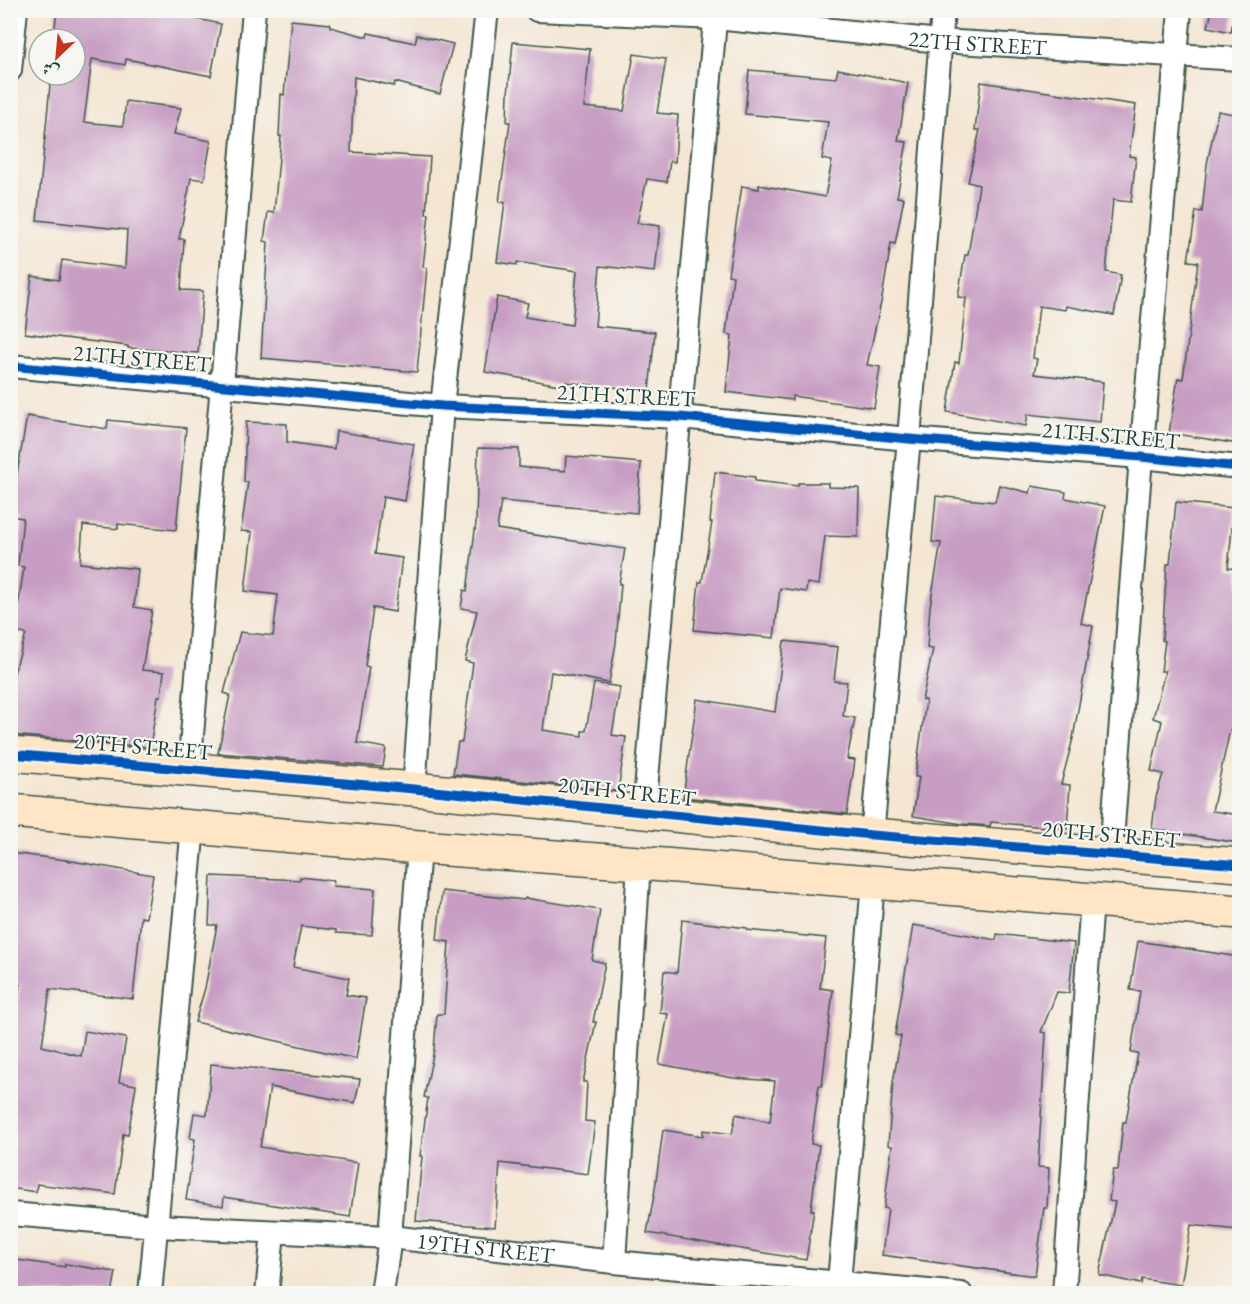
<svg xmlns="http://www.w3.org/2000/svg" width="1250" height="1304" font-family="'EB Garamond',Amiri,serif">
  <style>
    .building { fill: #c79dc3 }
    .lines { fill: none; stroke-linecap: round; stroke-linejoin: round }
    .street-casing { stroke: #3f564c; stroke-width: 26 }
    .secondary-casing { stroke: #3f564c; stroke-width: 36 }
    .street { stroke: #fff; stroke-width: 22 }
    .secondary { stroke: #fee5c5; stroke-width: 33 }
    .cycleway-casing { stroke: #f6f6f2; stroke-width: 13 }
    .cycleway { stroke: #0057b8; stroke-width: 9 }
    .labels { text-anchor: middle; stroke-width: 4.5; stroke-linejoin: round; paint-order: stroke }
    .street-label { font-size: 22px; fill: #1f3d34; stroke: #f6f6f2 }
  </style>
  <rect width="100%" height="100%" fill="#f6f6f2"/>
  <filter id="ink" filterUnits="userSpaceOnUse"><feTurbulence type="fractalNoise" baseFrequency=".0167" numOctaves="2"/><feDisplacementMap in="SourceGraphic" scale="12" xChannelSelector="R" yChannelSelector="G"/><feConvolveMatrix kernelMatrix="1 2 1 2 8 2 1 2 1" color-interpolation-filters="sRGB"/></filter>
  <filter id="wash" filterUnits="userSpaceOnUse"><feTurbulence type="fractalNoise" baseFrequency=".008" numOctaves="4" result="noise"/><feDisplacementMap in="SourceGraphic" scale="24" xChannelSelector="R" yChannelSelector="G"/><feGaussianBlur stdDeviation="1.35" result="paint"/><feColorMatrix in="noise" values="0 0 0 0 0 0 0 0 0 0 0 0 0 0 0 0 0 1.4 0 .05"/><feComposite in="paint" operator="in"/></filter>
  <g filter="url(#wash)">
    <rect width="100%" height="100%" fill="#f4e6d3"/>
    <g id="blocks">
      <g class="building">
        <path d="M57,10H155L221,24L211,76L126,59L125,65L92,59L84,122L123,126L126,101L181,108L174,134L211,141L204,180L191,178L179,239H184L181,290L203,291L198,353L128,348V346L25,333L32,276L59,280L62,260L125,268L127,230L37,220L51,75H75V39H70V36L54,34Z"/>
        <path d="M1212,10H1235L1231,32L1208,27Z"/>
        <path d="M291,20L330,24V27L367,37L368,33L415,43L417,35L453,44L440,94L395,82L394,86L354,77L351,152L430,157L426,214H429L423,267L427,268L417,372L261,358L268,242L264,241L268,212L274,213L281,136H279L281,94L284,95Z"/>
        <path d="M513,42L590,49L584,107L624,111L634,54L666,59L657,113L678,115L675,162L670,161L667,182L647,179L637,223L660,226L655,272L600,266L595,326L655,332L649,391L565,382V386L485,372L497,297L528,303L525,317L572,325L577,271L517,262V265L497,262L505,202H499L510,122H507L508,94Z"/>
        <path d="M838,69L908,83L898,141L907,142L897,197L904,198L895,244L891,243L882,298L867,365L880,367L874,408L792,396V400L726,392L732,335L726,334L733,276L728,275L742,186L759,189V185L825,197L832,161L822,159L828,122L745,114L749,70L836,78Z"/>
        <path d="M981,82L1136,105L1129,156L1136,157L1131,202L1113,200L1106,272L1121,275L1114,315L1066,306L1065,310L1039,306L1033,358L1037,359L1034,374L1103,382L1100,422L1028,414L1026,426L947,412L955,362L959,363L966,298L958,297L965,255H968L979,185L968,182L980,130H975Z"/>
        <path d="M1218,111L1239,115V444L1169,433L1178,378L1183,379L1198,262L1188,261L1196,211L1202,212L1207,164Z"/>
        <path d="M27,416L107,429L108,420L186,428L176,530L118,524V529L83,525L80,563L138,569L134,607L152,610L142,670L164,672L161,696H158L150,747L10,735V686L26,634L14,632L24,567L18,566L23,518L10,516V514Z"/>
        <path d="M246,422L287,424V442L334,449L336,431L414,444L405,501L383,497L375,554L402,558L395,612L373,608L365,666L369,667L357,743L386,748L383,767L218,753L230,695L224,693L240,632L273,636L278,595L245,591L252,532L241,531L248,482H244Z"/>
        <path d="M478,448L519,449V467L565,471L566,456L641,463L637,513L501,501L497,529L625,549L619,584H621L616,643L609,683L551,672L543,730L582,736V731H586L594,683L620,687L612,735L626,737L618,791L453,774L458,742H462L473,663L465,661L477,611L461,608L464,590L467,591L476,523Z"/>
        <path d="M715,472L755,477V481L798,486V483H828V487L859,488L858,537L825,536L819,585L807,583L806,592L780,588L774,638L694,630L699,582H702L712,522H710Z"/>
        <path d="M999,485L1030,493L1032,486L1066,492L1065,498L1105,506L1081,623L1093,626L1073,738L1061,784L1070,785L1067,829L991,822L990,826L963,824L913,816L919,777H915L926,700H922L933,649L927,648L930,606L941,543L932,542L936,496L995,502Z"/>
        <path d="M1176,502L1234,508L1228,568L1239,569V649L1235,690L1239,691V731L1230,730L1212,811L1239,815V843L1152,829L1156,797L1163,774L1151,771L1162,721L1153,718L1165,671H1161L1165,641L1162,640L1167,564H1170Z"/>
        <path d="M784,641L838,647L834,681L847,682L843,716L855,718L847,759L855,760L847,814L683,797L697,699L775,712Z"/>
        <path d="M10,853L66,860L153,875L146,918L141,917L133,999L50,989L42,1046L81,1056L85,1031L126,1038L119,1082L136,1085L128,1135L123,1134L115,1194L37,1184L36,1192L10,1188V1033L13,1034L20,985L10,984Z"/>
        <path d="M211,876L300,880V877L334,881L333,886L375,889L372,935L336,933V930L301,926L293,967L349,978L346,995L366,998L356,1059L195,1022L205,988L217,925H209Z"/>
        <path d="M442,891L524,900L525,898L600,910L592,960L605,963L593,1022H596L583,1082H587L585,1121L595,1122L588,1174L500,1163L495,1227L416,1221L422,1156H420L428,1098L424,1097L434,1050L437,1014H444L449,942L437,940Z"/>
        <path d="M682,920L747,928V930L826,938L820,988L833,990L822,1086L819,1085L811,1144L819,1145L811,1210H814L806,1260L647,1233L654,1196L663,1130L703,1136V1130L732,1134L736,1114L770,1122L775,1081L733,1078L659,1064L668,1014L660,1013L664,971L677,973Z"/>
        <path d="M913,925L996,940L997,934L1074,943L1069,993L1057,992L1041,1032L1046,1033L1038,1167L1049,1168L1047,1208H1044L1035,1276L882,1255L888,1209L884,1208L892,1146L888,1145L893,1082L901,1036L895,1035Z"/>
        <path d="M1138,941L1239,957V1230L1191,1225L1181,1285L1142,1279L1141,1284L1099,1275L1115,1202L1109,1201L1113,1170H1118L1123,1122H1126L1138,1053L1131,1052L1140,991L1130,990Z"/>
        <path d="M211,1064L360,1079L355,1103L270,1087L260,1147L358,1163L350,1217L224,1197L223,1206L186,1200L195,1139L190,1138L194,1113L207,1115Z"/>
        <path d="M10,1259L65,1267V1264L116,1272L112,1293H10Z"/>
      </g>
    </g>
  </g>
  <g filter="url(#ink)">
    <use href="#blocks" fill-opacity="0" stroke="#3f564c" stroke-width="1.5"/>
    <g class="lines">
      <defs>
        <g id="street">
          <path id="s1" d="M537,10L716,18L940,41L1240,59"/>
          <path d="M10,70L16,10"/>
          <path d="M10,366L442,406L680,417L909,439L1141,457L1240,467"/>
          <path d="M189,770L254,10"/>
          <path d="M414,789L442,406L487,10"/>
          <path d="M644,812L716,10"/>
          <path d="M872,835L909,439L943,10"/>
          <path d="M1111,853L1141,457L1180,10"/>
          <path id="s2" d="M10,1214L157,1226L390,1237L614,1262L961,1294"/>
          <path d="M614,1262L639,863"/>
          <path d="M150,1294L193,826"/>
          <path d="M267,1294L273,1232"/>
          <path d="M382,1294L390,1237L419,847"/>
          <path d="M838,1294L873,883"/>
          <path d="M1064,1294L1092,900"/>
        </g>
        <g id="secondary">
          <path d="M10,754L414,789L872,835L1240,865"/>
          <path d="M10,811L419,847L639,863L1240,912"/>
        </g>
      </defs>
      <use href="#street" class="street-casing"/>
      <use href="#secondary" class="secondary-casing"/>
      <use href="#street" class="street"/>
      <use href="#secondary" class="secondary"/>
      <defs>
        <g id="cycleway">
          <path d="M10,366L442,406L680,417L909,439L1141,457L1240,467"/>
          <path d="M10,754L414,789L872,835L1240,865"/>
        </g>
      </defs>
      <use href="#cycleway" class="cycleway-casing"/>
      <use href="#cycleway" class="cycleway"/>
    </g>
  </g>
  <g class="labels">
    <g class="street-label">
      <text dy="8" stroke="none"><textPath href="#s1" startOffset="442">22TH STREET</textPath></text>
      <text transform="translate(142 358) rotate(5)" y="8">21TH STREET</text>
      <text transform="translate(626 395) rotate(3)" y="8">21TH STREET</text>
      <text transform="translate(1111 435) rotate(5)" y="8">21TH STREET</text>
      <text transform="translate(143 746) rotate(5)" y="8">20TH STREET</text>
      <text transform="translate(627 791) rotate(6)" y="8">20TH STREET</text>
      <text transform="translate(1111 834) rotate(5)" y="8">20TH STREET</text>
      <text dy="8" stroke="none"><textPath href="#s2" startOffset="477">19TH STREET</textPath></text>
    </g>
  </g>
  <rect width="1250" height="1304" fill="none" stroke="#f6f6f2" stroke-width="36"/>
  <g transform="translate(57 57) rotate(206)"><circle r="28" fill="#f6f6f2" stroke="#a0aca6" stroke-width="1.5"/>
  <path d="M0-4.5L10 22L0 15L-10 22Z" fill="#c8321e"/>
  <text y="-9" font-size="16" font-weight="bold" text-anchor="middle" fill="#1f3d34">ش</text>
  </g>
</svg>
